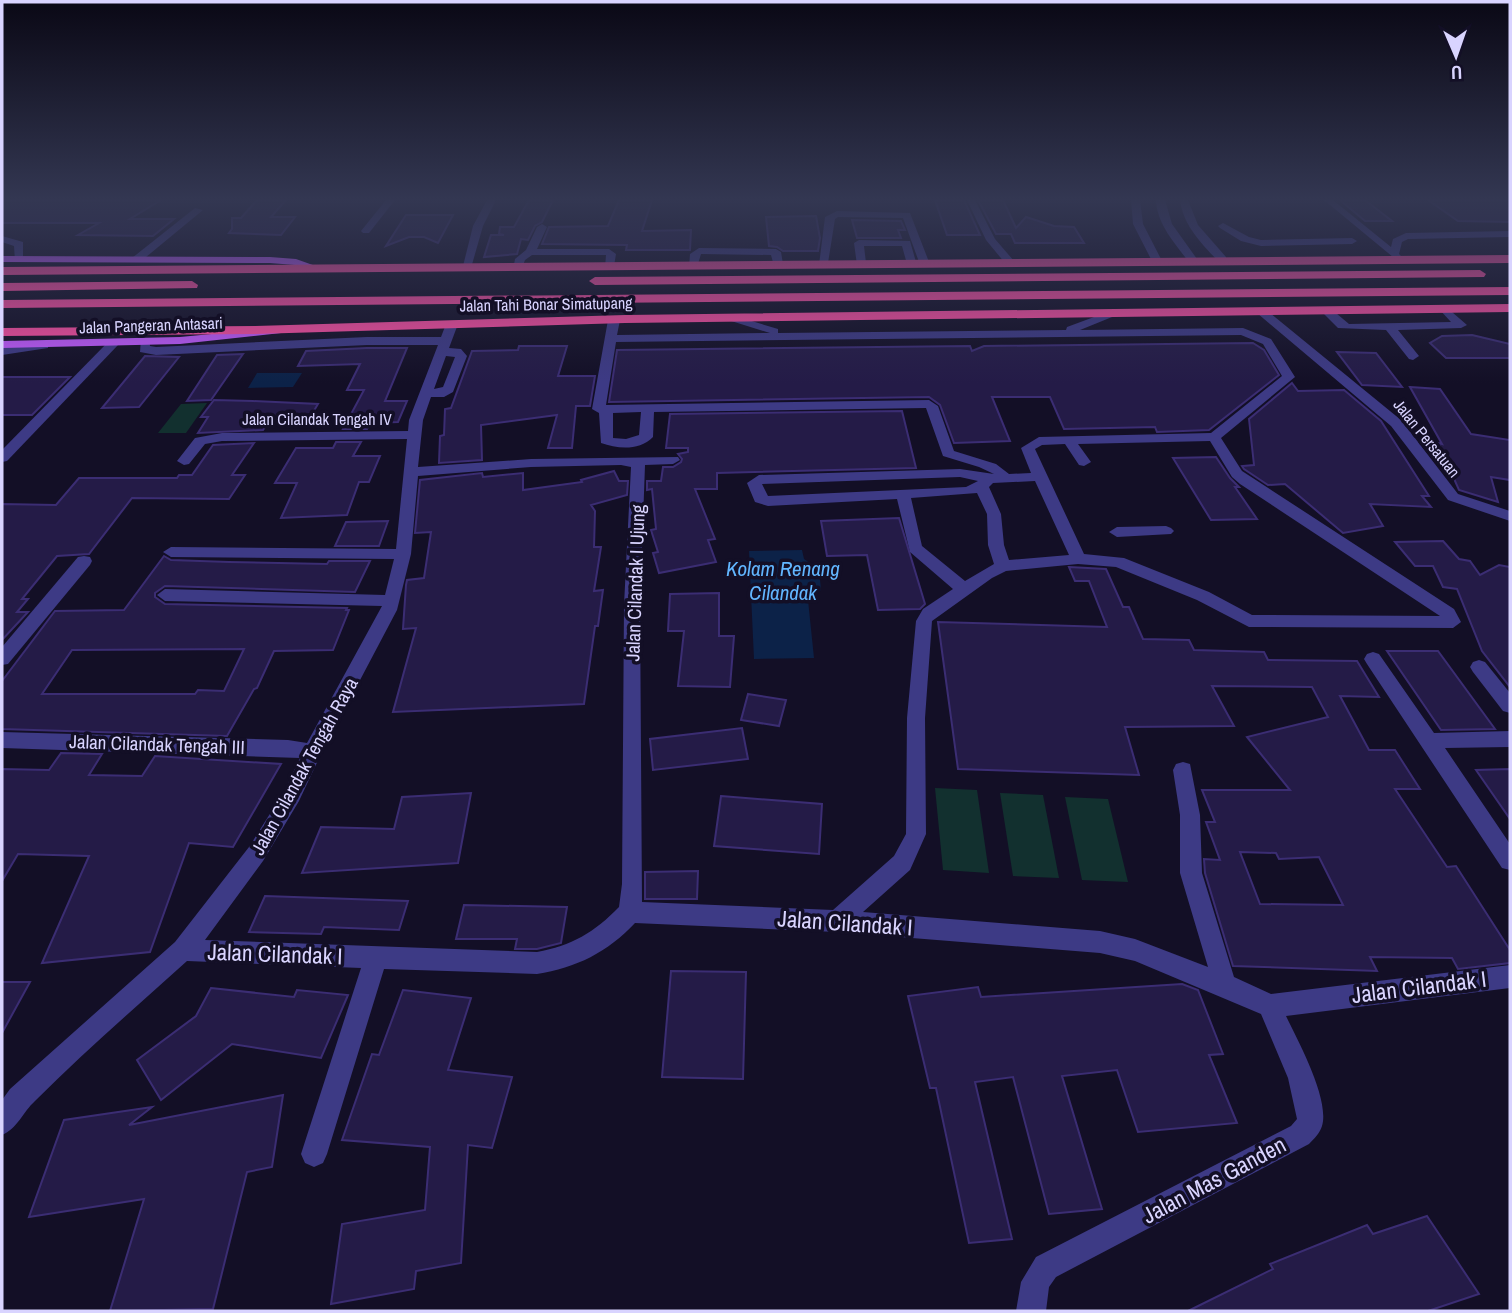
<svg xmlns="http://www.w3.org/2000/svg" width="1512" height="1313" font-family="'Archivo Narrow',sans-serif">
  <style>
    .green { fill: #12302f }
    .water { fill: #0c2248 }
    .building { fill: #241b47; stroke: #3b2d73; stroke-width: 2; fill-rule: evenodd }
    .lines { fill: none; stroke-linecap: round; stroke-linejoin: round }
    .minor { fill: #3d3a85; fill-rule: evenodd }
    .major { fill: #c25bff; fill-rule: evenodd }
    .highway { fill: #ff4fa3; fill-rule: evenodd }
    .labels { text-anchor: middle; stroke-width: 7; stroke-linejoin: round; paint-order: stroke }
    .far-street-label { font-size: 16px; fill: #d9d4ff; stroke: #130f26 }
    .street-label { font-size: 19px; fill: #d9d4ff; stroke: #130f26 }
    .water-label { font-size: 21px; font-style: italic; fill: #62b6ff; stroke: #130f26 }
    .near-street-label { font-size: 23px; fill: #d9d4ff; stroke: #130f26 }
  </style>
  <rect width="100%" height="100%" fill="#130f26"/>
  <g class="green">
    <path d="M207,403L186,433H158L181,404Z"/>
    <path d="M935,788L977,790L989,873L943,870Z"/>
    <path d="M1000,793L1043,795L1059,878L1013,876Z"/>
    <path d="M1065,797L1108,799L1128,882L1082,880Z"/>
  </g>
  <g class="water">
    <path d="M257,373H302L293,387L248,388Z"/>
    <path d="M802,550L804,559L819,569L821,590L808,600L814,658L754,659L749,551Z"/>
  </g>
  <g class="building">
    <path d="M2,200H161L130,219H174L153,236L78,235L99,223H2Z"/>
    <path d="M257,200H286L271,217H295L281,235L229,233L232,229V218H241Z"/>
    <path d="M529,200H553L542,222L535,226L528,240L521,239L517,254L484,257L491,235H504L499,234L500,227H514Z"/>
    <path d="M619,200H652L642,231L691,230L690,250H626L627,245L542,244L549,227L608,226Z"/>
    <path d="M935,200H964L980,235H947Z"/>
    <path d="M978,200H1003L1016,228L1026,217L1054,226L1074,227L1084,243H1015L1011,234H996Z"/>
    <path d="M1340,200H1365L1392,221H1365Z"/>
    <path d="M1428,200H1510V222L1458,221Z"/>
    <path d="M406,215H453L438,243L424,237H409L386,246Z"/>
    <path d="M816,216L820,238L818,251H783L777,247L769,246L766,217Z"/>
    <path d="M852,220L901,221L905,230H898L901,238H857Z"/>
    <path d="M1472,335L1510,344V358H1446L1430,343L1442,336Z"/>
    <path d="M1253,343L1264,350L1279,375L1209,430L1157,432L1155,427L1064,429L1050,397H992L1010,441L954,443L940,405L929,397L609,402L617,350L970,346L972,351L984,346Z"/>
    <path d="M519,346H567L558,376H595L590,406H576L572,448H548L557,415L481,425L482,460L439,463L440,436L444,435L445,409L451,408L472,351L518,350Z"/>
    <path d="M367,348H407L385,401H407L398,422L371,423L367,429H343L364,390H347L360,364L298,366L306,351Z"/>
    <path d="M1337,352L1376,353L1402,387L1362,385Z"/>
    <path d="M243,354L211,400L187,401L217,355Z"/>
    <path d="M145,356L179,357L139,407L102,408Z"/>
    <path d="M2,377H70L32,415H2Z"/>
    <path d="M1292,383L1298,391L1344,390L1381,421L1429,496H1422L1431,507L1370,504L1383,526L1343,533L1285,484L1268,485L1244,469L1242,466L1254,465L1249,419Z"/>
    <path d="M1410,387L1440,389L1471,434L1510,440V480L1491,477L1498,502L1459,490L1438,443L1442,444Z"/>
    <path d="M214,400L253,401L318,404L306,424H267L263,430L198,433L208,417H201Z"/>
    <path d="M902,411L916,468L717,473V489H695L715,539L708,540L716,562L659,573L653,553L658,552L651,530L656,529L652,489L647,490V481H661L663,467H673L681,462L682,459L678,454L688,452V448H666L670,414Z"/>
    <path d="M336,442H361L353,456H380L369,482H359L347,515L281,518L297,483H275L296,448H333Z"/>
    <path d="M254,443L232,475H245L229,499L132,498L89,554L57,556L22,599H28L17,612H28L2,640V504L56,505L79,478H177L179,475H192L213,445Z"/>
    <path d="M1216,457L1230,478L1239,487H1235L1257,519L1211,520L1173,458Z"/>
    <path d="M614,471L619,481H628L627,495L591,505L595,511L594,547H601L594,591L603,590L598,626H595L584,704L393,712L416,628L403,629L406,585L407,580L424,578L431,532L415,533L420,480L482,473L483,477L523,473V490L582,482L581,480Z"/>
    <path d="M899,518L925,604L920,609L878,610L867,555L827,556L821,521Z"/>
    <path d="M388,521L379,546H335L346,522Z"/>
    <path d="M1443,541L1459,559L1470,561L1480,575L1499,565L1510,567V687L1482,651L1457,589L1443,587L1433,566H1415L1395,542Z"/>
    <path d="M164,556L171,560L229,562L327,564L329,561H370L355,592L165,586L155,593V597L165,604L347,608L346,610H349L333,650L274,651L257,688L254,689L227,736L2,729V681L55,611L124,610ZM244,649L224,691L198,690L195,694H42L72,650Z"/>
    <path d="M1069,567L1106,569L1123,607H1129L1143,639L1189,640L1194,650L1264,652L1268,660L1357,661L1379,697L1340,696L1369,750H1395L1420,789H1395L1447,867L1456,866L1510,950V963L1458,969L1452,958L1370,957L1377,971L1233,966L1205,873L1204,859L1220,860L1206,822H1215L1202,790H1290L1247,737L1328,717L1312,687L1212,686L1234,726L1125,727L1139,775L958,769L938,622L1107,627L1089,581H1075ZM1240,852L1276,853L1279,859L1319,857L1343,905L1260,904Z"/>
    <path d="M719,593V636H734L730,687L678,686L684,631H668L670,594Z"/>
    <path d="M1387,651H1438L1495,729L1441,730Z"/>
    <path d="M748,694L786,700L779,726L741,720Z"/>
    <path d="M742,728L748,759L653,770L650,739Z"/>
    <path d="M61,753L102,754L89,775L142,776L155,756L281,764L233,847L189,843L150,952L42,963L89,856L18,854L2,881V769L49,770Z"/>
    <path d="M1510,769V819L1476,770Z"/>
    <path d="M471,793L458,863L302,873L321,827L394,829L402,797Z"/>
    <path d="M721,796L822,804L819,854L714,846Z"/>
    <path d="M698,871L697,899H645V872Z"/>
    <path d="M265,896L408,901L399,930L324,927L321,934L249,932Z"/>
    <path d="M464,905L567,907L561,943L537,949H515L517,939H456Z"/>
    <path d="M671,971L746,972L743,1079L662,1077Z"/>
    <path d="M2,982H30L2,1033Z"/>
    <path d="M1182,984L1198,990L1223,1054L1209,1055L1237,1123L1138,1132L1117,1070L1062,1076L1102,1209L1049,1214L1013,1077L975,1082L1012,1239L969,1243L936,1088H930L908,996L978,987L981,997Z"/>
    <path d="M211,988L294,997L297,990L348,995L321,1058L232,1044L161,1100L137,1060L196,1016Z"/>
    <path d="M403,990L471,998L448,1070L512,1077L492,1148L468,1145L461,1263L416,1271L414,1289L331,1304L342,1224L425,1210L430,1147L342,1140L372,1054L379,1055Z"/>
    <path d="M283,1095L272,1167L247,1172L213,1309L110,1311L144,1199L29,1217L64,1120L152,1107L129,1125Z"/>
    <path d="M1427,1216L1479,1294L1428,1311H1188L1273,1269L1270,1264L1367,1225L1373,1234Z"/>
  </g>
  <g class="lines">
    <g class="minor">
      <path d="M386,200H395L369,233H363L361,231Z"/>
      <path d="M487,200H496L483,226L471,268L462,270L473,226Z"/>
      <path d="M967,200H975L995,239L1014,261L1013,263H1005L986,240Z"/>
      <path d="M1131,200H1140L1143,224L1161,259L1160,261H1152L1133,224Z"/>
      <path d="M1156,200H1165L1172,224L1197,259L1196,261H1188C1174,242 1157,224 1156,200Z"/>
      <path d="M1180,200H1188L1198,225L1226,257V261H1218C1201,243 1183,225 1180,200Z"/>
      <path d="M1324,200H1333L1391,247L1393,239L1406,233L1510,231V237L1408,239L1402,242L1399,254L1404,259L1399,262Z"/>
      <path d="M195,208L203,210L140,262H132V258Z"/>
      <path d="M837,211L910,213L929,262L924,265L919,262L903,218L838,217L835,219L828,263L819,265L825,217Z"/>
      <path d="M1223,223L1249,237L1261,240L1352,238L1357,241L1352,244L1261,246L1241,241L1220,228L1218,226Z"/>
      <path d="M542,224L547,227L537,249H609L616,254L614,266L605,268L606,255H532L525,260L521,270H513L515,259L526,250L537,227Z"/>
      <path d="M2,236L23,242V261H15L14,246L2,242Z"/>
      <path d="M859,240L910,241L916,262L907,264L902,246H864L866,263L857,265L854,243Z"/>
      <path d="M699,248L776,249L781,252L783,264L774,266L771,255L701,254L697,267H689L690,254Z"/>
      <path d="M1445,306L1467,325L1461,328L1398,330L1419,356L1413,360L1409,359L1386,330L1338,328L1320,310L1330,308L1349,324L1451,322L1439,309Z"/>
      <path d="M1257,309H1265L1401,420L1458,494L1510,511V521L1448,500L1391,426L1257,313Z"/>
      <path d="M1113,310L1117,311V315L1080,330L1243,328L1271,339L1295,377L1221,438L1242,471L1454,609L1461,622L1453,628L1249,627L1197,600L1116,567L1078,564L1006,571L992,578L932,621L925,718L926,834L910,870L863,912L1100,931L1135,939L1208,967L1180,873V815L1173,770L1176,764L1183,762L1190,764L1200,815L1202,873L1234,977L1271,994L1510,965V988L1286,1016C1298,1041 1330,1099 1322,1126C1320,1133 1314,1139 1309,1144L1056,1277L1049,1287L1046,1311H1016L1021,1282L1036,1257L1291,1126L1297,1119L1288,1078L1261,1014L1135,961L1100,953L837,932L635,923C608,952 576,968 537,974L384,969L327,1154L323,1163L314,1167L305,1163L301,1154L361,968L187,961C136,1007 84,1052 35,1101C23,1112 17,1129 2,1135V1100L10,1089L175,942L249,847L285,790L300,758L2,748V732L288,740L307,743L382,606L165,601L157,595L165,589L385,595L394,559L171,557L163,552L171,547L396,549L407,439L222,441L205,444L189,464L184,465L177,461L195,438L222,433L408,431L409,420L438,345H367L156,355L140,352L141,339H149L150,346L156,347L367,337H441L446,324L452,321L458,324L449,348L461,349L467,356L453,392L444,397H431L423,420L418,467L531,459L678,457L680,460L673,464L645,465L640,605L642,902L833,910L894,856L906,834L907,718L916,621L923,609L953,589L910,552L897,499L768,506L755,502L747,483L759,475L960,469L994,474L979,467L943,456L926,408L654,412L653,437C639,451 618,449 601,443L599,413L592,409L608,320L614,317L620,320L617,335L770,333L728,320V316L732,315L778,329V333L1066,330L1067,327ZM1241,335L1263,344L1282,376L1211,433L1039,437L1021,448L1031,473L1009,474L996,464L954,451L938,406L929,400L606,405L616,342ZM446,356L455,357L443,387L434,389ZM641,412L639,435L626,439L613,438V413ZM1210,441L1232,477L1240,484L1440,616L1252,615L1209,592L1124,558L1084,554L1035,449L1042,445L1065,444L1079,465L1084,466L1091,462L1078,444ZM621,465L631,467L624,605L622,884L619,907C595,932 571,946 537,952L205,940L263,861L299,801L321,754L397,610L411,554L418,476L531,467ZM960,477L978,481L966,487L768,496L762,484ZM1035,481L1069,555L1009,560L1004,545L1001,514L989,487L993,483ZM977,493L987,514L988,545L994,564L965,581L922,546L911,498Z"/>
      <path d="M44,341L48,342V348L2,355V347Z"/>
      <path d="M109,341L119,344L7,461L2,462V450Z"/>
      <path d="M1166,526L1171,528L1174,531L1171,534L1117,537L1109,532L1117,527Z"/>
      <path d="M84,556L90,557L92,561L90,565L8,664L2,665V647L78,557Z"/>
      <path d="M1373,652L1379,654L1434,733L1510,731V747L1445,748L1510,844V870L1502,868L1367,664L1364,659L1367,654Z"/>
      <path d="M1479,660L1485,662L1510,693V713L1503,711L1473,672L1470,667L1473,662Z"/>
    </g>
    <g class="major">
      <path d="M2,256L270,257L296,259L324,269L319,272L295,265L270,263L2,262Z"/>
      <path d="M286,327L292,330L290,332L180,344L2,348V341L180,337Z"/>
    </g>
    <g class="highway">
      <path d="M1510,255V263L2,275V267Z"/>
      <path d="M1480,270L1486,274L1484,277L595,285L589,281L595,277Z"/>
      <path d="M192,281L198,285L197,288L2,291V283Z"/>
      <path d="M1510,287V295L2,308V300Z"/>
      <path d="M1510,304V312L625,323L255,334L2,336V328L255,326L625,315Z"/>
    </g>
  </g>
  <linearGradient id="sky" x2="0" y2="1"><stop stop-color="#0a0815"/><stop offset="0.52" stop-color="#333752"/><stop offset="1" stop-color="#333752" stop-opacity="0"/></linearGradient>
  <rect width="1512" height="383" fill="url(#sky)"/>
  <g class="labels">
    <g class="far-street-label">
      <text transform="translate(546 304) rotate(-1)" y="6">Jalan Tahi Bonar Simatupang</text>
      <text transform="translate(151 325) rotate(-2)" y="6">Jalan Pangeran Antasari</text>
      <text x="317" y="425">Jalan Cilandak Tengah IV</text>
      <text transform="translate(1427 438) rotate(51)" y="6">Jalan Persatuan</text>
    </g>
    <g class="street-label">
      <text transform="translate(635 583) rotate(-88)" y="7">Jalan Cilandak I Ujung</text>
      <text transform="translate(157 744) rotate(2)" y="7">Jalan Cilandak Tengah III</text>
      <text transform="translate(304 766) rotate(-61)" y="7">Jalan Cilandak Tengah Raya</text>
    </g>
    <g class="water-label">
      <text x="783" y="576">Kolam Renang<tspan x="783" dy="24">Cilandak</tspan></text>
    </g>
    <g class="near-street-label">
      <text transform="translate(845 923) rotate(4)" y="8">Jalan Cilandak I</text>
      <text transform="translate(275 954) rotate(2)" y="8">Jalan Cilandak I</text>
      <text transform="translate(1419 987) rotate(-7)" y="8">Jalan Cilandak I</text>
      <text transform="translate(1214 1180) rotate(-28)" y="8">Jalan Mas Ganden</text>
    </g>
  </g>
  <rect width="1512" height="1313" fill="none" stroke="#d9d4ff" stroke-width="7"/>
  <g transform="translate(1456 56) rotate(178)" stroke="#130f26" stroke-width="5" paint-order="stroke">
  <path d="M0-5L12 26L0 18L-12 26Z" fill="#d9d4ff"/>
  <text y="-10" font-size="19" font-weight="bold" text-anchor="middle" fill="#d9d4ff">U</text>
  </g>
</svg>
